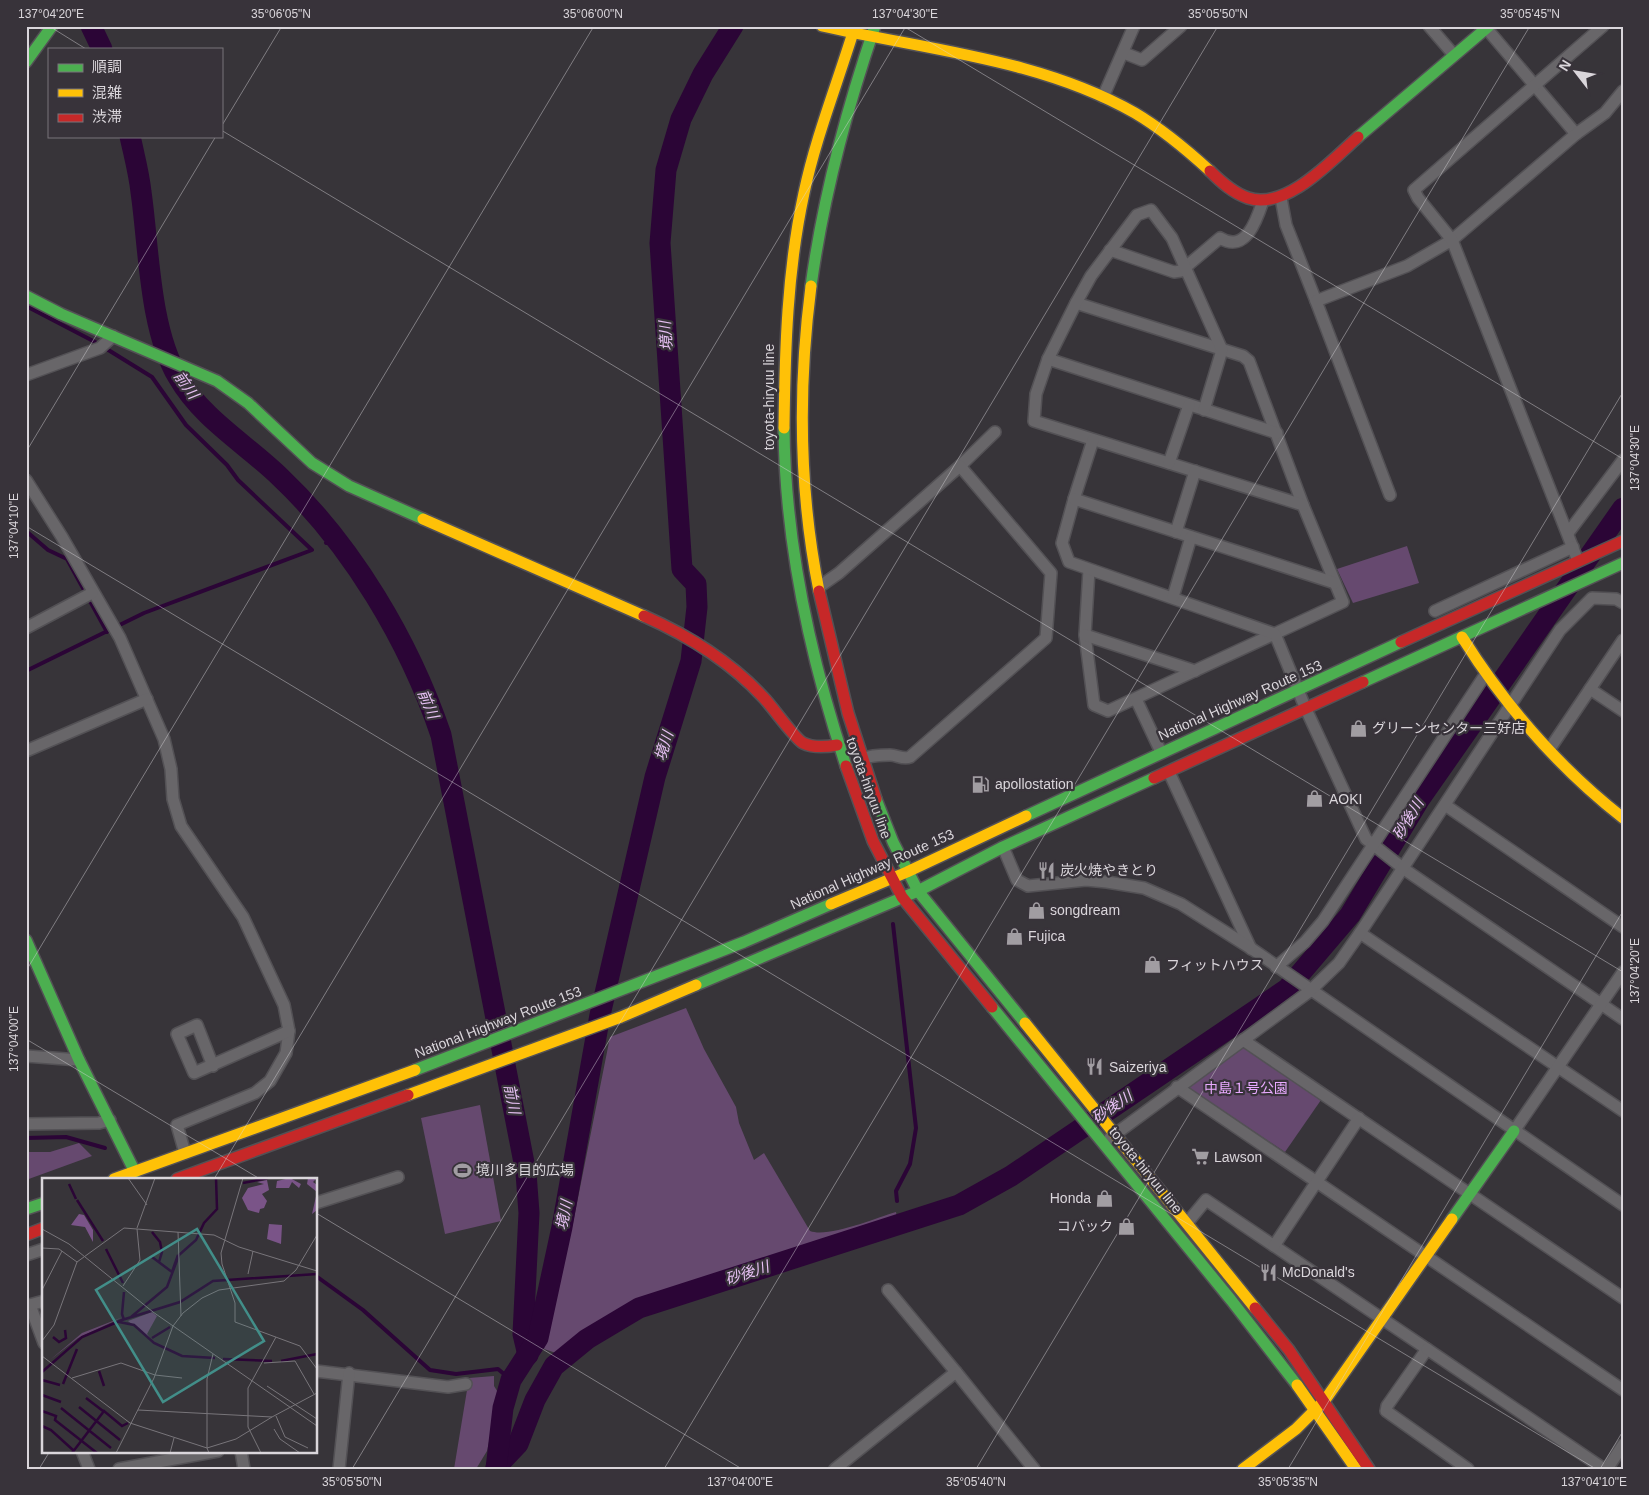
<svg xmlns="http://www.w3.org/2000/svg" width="1649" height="1495" font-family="Helvetica,'Noto Sans JP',sans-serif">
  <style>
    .green { fill: #66496f }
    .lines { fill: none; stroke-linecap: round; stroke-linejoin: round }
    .stream { stroke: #2b0536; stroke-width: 4 }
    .river { stroke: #2b0536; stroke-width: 21 }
    .street-casing { stroke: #535155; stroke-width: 14 }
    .fast-casing { stroke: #535155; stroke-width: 14 }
    .slow-casing { stroke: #535155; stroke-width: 14 }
    .jam-casing { stroke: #535155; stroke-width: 14 }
    .street { stroke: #686669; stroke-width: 11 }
    .fast { stroke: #4caf50; stroke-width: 11 }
    .slow { stroke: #ffc107; stroke-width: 11 }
    .jam { stroke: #c62828; stroke-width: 11 }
    .ticks { fill: none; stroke: #dad6db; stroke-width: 1; stroke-opacity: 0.45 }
    .labels { text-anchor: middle; stroke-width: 4.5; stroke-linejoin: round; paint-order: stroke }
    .street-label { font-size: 14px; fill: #dad6db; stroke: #38333a }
    .poi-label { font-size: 14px; fill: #dad6db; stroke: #38333a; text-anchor: start }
    .park-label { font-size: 14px; fill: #e9aaff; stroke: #38333a }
    .water-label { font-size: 15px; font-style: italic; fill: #e8c2f5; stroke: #38333a }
    .inset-river { fill: none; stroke: #2b0536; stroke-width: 2.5 }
    .inset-road { fill: none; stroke: #78757a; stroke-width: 1 }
    .view { fill: #428e89; fill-opacity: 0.15; stroke: #428e89; stroke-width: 2.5 }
    .inset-edge { fill: none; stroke: #dad6db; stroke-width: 2.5 }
    .neatline { fill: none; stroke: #dad6db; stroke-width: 2 }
    .ticks-label { font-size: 12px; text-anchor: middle; fill: #dad6db }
  </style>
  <rect width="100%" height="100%" fill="#373439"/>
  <g class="green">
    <path d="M1407,546L1419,583L1353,603L1337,569Z"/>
    <path d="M686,1008L704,1049L736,1107L739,1123L754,1160L764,1153L810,1231C828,1238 876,1218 896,1212L897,1218L618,1311L556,1353L544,1349L573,1223L610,1037Z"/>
    <path d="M1245,1047L1321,1100L1285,1152L1187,1087Z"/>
    <path d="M480,1105L501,1221L445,1234L421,1118Z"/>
    <path d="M79,1143L92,1156L26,1180V1152H50Z"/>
    <path d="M494,1376V1386L499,1394L487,1451L476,1469H454L469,1378Z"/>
  </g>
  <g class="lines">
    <g class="stream">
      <path d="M26,306L97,343L152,377L186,425L227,465L238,480L312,550L144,613L26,671"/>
      <path d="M26,531L48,550L67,559L107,632"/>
      <path d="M326,543L334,536"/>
      <path d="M893,924L916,1128L910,1164L896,1191L897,1201"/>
      <path d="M26,1138L66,1137L105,1148"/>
      <path d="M316,1276L363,1310L430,1370L456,1374L498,1369L511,1380"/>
    </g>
    <g class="river">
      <path d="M91,26L102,49"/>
      <path d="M130,136C134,155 139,173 141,192C149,247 149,328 178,377C202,419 246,444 280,477C352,545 409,641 441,735L526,1173L529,1213L523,1334L528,1355"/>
      <path d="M496,1467L518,1444L535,1400L554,1366L587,1339L639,1308L959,1205L1011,1176L1287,989L1350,915L1419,800L1623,508"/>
      <path d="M496,1469L503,1408L511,1380L538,1338L562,1227L600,1015L655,777L691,661L697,607L696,584L682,569L660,243L666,170L681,119L703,74L733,26"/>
    </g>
    <defs>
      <g id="street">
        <path d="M1429,26L1454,55"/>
        <path d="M1487,29L1576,134"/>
        <path d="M1124,53L1142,60L1181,26"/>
        <path d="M1103,97L1134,26"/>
        <path d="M1281,198L1286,225L1316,301"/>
        <path d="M1110,250L1174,272L1181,271L1220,238C1246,254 1257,219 1263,201"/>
        <path d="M1076,303L1243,356L1249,361L1303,505L1343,602L1108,711L1094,705L1085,635L1089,570"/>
        <path d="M1048,359L1277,433"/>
        <path d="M26,375L100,348L113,336"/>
        <path d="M1204,410L1222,350L1172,238L1151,210L1137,215L1091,276L1076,303L1048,359L1036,394L1034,421L1303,505"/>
        <path d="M1093,440L1074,499L1062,543L1069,562L1275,634L1305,707L1366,839L1404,869L1623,1019"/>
        <path d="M1169,463L1189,405"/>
        <path d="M26,480L62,537L120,638L164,739L171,769L173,799L181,826L243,917L284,1005L289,1031L286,1053L270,1081L255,1093L177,1125L185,1153"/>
        <path d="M1390,495L1316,301L1407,266L1452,240L1576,134L1605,113L1623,91"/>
        <path d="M1074,499L1335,583"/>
        <path d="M1176,532L1195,471"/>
        <path d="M1568,533L1623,460"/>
        <path d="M1578,561L1452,240L1418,198L1414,190L1603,26"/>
        <path d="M819,587L839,573L960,466L995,432"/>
        <path d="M1173,597L1191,537"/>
        <path d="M1435,611L1573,547"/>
        <path d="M26,628L92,593"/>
        <path d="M1085,635L1195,671"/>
        <path d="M1590,689L1623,711"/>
        <path d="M1136,699L1161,752"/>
        <path d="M1549,750L1623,640"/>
        <path d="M26,751L147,699"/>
        <path d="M860,759C869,756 880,755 890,755C897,755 903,760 910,757L1046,638L1051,573L960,466"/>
        <path d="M1169,772L1251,949"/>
        <path d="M1445,805L1623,927"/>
        <path d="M1003,847L1017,880L1028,886L1086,880L1107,882L1144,888L1181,904L1252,949L1623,1205"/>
        <path d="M1360,933L1623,1111"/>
        <path d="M1276,967L1305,942L1323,921L1485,675"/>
        <path d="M1243,1040L1623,1298"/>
        <path d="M26,1056L79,1060"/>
        <path d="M213,1066L197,1025L177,1034L194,1073L289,1031"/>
        <path d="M1177,1087L1623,1390"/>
        <path d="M26,1124L99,1123L110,1120"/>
        <path d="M1514,1131L1623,972"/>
        <path d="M1110,1138L1310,991L1339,963L1360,933L1560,630L1592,598L1616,599L1623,603"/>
        <path d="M316,1203L398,1177"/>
        <path d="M1187,1223L1206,1200L1427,1349L1387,1406L1386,1411L1468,1469"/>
        <path d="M1274,1246L1359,1118"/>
        <path d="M26,1255L44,1249"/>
        <path d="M888,1290L956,1372"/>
        <path d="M30,1305L44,1343"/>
        <path d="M26,1306L44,1301"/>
        <path d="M1427,1349L1604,1469"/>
        <path d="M316,1371L448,1387L466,1384"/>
        <path d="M82,1451L89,1469"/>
        <path d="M241,1451L244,1469"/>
        <path d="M119,1469L218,1451"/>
        <path d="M339,1469L349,1373"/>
        <path d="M835,1469L956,1372L1034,1469"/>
        <path d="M1607,1469L1623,1445"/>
      </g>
      <g id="fast">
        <path d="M26,62L52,26"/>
        <path d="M1358,137L1489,26"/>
        <path d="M811,286C823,198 846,111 875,26"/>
        <path d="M26,296L61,314L217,381L248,403L312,463L349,486L423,519"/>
        <path d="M784,428C785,544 810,657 846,766"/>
        <path d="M1363,682L1623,563"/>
        <path d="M876,799L893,842L918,891L1025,1023"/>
        <path d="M1026,816L1401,642"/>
        <path d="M26,940L79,1060L135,1172"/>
        <path d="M696,985L918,891L1003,847L1154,778"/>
        <path d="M992,1007L1231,1300L1297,1385"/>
        <path d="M415,1070L744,942L831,904"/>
        <path d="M26,1209L44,1203"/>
        <path d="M1452,1219L1514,1131"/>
      </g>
      <g id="slow">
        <path d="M822,26C927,50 1040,59 1135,113C1162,129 1187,150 1210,171"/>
        <path d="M811,286C798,387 799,491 819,591"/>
        <path d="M784,428C785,350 787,271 804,193C816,136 838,82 855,26"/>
        <path d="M423,519L644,616"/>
        <path d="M1462,637C1506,707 1558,767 1623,818"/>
        <path d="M831,904L907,872L1026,816"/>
        <path d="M1025,1023L1255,1308"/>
        <path d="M408,1095L621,1017L696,985"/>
        <path d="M114,1179L415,1070"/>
        <path d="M1297,1385L1356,1469"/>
        <path d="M1243,1469L1296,1429L1325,1400L1452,1219"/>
      </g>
      <g id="jam">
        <path d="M1210,171C1221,182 1233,193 1248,198C1286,211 1332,160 1358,137"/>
        <path d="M819,591L848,713L876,799"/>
        <path d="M644,616C689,636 730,661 763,697C772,706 795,739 803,743C813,748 826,747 837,745"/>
        <path d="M1401,642L1623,541"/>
        <path d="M846,766L873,841L902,897L992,1007"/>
        <path d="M1154,778L1363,682"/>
        <path d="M177,1179L408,1095"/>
        <path d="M26,1235L44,1228"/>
        <path d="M1255,1308L1289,1350L1369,1469"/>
      </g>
    </defs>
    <use href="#street" class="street-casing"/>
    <use href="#fast" class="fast-casing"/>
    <use href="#slow" class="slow-casing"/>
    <use href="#jam" class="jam-casing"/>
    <use href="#street" class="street"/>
    <use href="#fast" class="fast"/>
    <use href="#slow" class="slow"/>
    <use href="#jam" class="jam"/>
  </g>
  <path class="ticks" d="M49,26L86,49M903,26L1623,459M221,127L282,26M221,130L1623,972M26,452L216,136M26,526L1596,1469M26,971L594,26M26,1039L260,1179M214,1179L906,26M316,1213L742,1469M39,1469L50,1451M352,1469L1218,26M664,1469L1530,26M976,1469L1623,392M1288,1469L1623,911M1600,1469L1623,1431"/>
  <defs>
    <symbol id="shop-bare" viewBox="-9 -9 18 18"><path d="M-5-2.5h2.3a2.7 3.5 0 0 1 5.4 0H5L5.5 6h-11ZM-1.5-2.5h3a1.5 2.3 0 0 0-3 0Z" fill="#a19da2" stroke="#38333a" stroke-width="2.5" paint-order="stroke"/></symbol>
    <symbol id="fuel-bare" viewBox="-9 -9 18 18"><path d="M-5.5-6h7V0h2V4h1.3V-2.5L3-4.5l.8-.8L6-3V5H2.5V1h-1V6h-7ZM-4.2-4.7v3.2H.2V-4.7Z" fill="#a19da2" stroke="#38333a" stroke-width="2.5" paint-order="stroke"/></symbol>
    <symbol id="restaurant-bare" viewBox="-9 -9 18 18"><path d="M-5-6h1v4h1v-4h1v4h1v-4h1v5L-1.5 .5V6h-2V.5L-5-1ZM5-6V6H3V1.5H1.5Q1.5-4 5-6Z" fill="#a19da2" stroke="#38333a" stroke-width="2.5" paint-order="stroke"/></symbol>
    <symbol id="supermarket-bare" viewBox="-9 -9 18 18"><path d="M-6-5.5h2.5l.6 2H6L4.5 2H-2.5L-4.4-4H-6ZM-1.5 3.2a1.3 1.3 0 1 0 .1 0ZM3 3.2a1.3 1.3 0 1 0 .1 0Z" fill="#a19da2" stroke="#38333a" stroke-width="2.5" paint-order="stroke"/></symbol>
    <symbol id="stadium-bare" viewBox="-9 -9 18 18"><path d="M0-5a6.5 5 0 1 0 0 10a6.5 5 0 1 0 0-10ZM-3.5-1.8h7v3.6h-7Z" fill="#a19da2" stroke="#38333a" stroke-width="2.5" paint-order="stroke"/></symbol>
  </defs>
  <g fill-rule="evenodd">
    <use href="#shop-bare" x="1346" y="716" width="25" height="25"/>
    <use href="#fuel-bare" x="968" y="772" width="25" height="25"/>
    <use href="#shop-bare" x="1302" y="786" width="25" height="25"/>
    <use href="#restaurant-bare" x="1034" y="858" width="25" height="25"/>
    <use href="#shop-bare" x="1024" y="898" width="25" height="25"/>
    <use href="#shop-bare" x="1002" y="924" width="25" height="25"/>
    <use href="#shop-bare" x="1140" y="952" width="25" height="25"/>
    <use href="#restaurant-bare" x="1082" y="1054" width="25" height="25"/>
    <use href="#supermarket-bare" x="1188" y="1144" width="25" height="25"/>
    <use href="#stadium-bare" x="450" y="1158" width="25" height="25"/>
    <use href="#shop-bare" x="1092" y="1186" width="25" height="25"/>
    <use href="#shop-bare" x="1114" y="1214" width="25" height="25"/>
    <use href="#restaurant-bare" x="1256" y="1260" width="25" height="25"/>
  </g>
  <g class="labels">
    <g class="street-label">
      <text transform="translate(769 397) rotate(-90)" y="5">toyota-hiryuu line</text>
      <text transform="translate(1240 700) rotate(-24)" y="5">National Highway Route 153</text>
      <text transform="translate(869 788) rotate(70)" y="5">toyota-hiryuu line</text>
      <text transform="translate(872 869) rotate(-24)" y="5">National Highway Route 153</text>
      <text transform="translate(498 1022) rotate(-21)" y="5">National Highway Route 153</text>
      <text transform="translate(1146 1170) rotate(51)" y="5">toyota-hiryuu line</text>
    </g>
    <g class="poi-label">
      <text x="1372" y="733">グリーンセンター三好店</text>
      <text x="995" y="789">apollostation</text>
      <text x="1329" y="804">AOKI</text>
      <text x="1060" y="875">炭火焼やきとり</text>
      <text x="1050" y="915">songdream</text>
      <text x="1028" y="941">Fujica</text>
      <text x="1166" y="970">フィットハウス</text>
      <text x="1109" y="1072">Saizeriya</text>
      <text x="1214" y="1162">Lawson</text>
      <text x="476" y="1175">境川多目的広場</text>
      <text x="1091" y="1203" text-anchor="end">Honda</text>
      <text x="1113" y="1231" text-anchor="end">コバック</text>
      <text x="1282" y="1277">McDonald's</text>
    </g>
    <g class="park-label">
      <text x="1246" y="1093">中島１号公園</text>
    </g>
    <g class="water-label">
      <text transform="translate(666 336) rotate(-94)" y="5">境川</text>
      <text transform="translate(186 385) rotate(54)" y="5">前川</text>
      <text transform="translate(428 704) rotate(67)" y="5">前川</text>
      <text transform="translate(664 746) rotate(-73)" y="5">境川</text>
      <text transform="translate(1408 819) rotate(-59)" y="5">砂後川</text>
      <text transform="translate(512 1099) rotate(79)" y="5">前川</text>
      <text transform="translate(1112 1107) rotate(-34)" y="5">砂後川</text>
      <text transform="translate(564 1215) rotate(-79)" y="5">境川</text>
      <text transform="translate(747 1273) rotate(-18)" y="5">砂後川</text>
    </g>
  </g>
  <g transform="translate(42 1178)">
    <rect width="275" height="275" fill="#373439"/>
    <path d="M110,134L115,138L105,156L109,161L86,143ZM81,139L36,160L8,182L40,155Z" fill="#66496f"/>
    <path d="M248,0L259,6L257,10L250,4L247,10H234L235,3ZM266,0H275L271,4L275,7V32L270,36L275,14L265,6ZM225,2L227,12L220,16L225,23L222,30L218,31L217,35L206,32L200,20L206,10L222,6L215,4ZM37,36L42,37L51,52V64L43,49L29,47ZM227,46L240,47L239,66L225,61Z" fill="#7a5488"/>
    <path class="inset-river" d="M201,5L226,0M27,6L34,21M35,22L61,63M110,54L118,64L120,74L117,84M64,71L81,105M110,79L130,94L136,77M82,114L80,136L82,142M89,139L125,109L137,77L154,62L162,45L175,31L174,0M77,144L92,147L112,165L140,178L173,180M11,159L17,164L24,160L23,152M110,160L128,149M181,181L230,183M239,183L275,176M57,193L62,208M0,194L40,159L80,142L138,124L171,103L275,96M0,202L18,207M21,206L35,171M0,217L19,224M44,220L61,233M37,229L78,262M19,230L69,270M0,233L14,238L13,242L55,275M0,248L9,252L31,272M30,275L62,233L80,248L86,245"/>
    <path class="inset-road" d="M86,0L105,27M201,0L179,75L180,86L193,125V144L258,168L275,191M95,50L113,0M0,51L27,66L111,134L275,248M136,54L139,138M0,70L17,71L35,84M206,96L211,73M81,108L98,82L95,51M0,112L20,73M0,163L12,147L35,84L82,50L172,57L197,69L275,93M171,176L165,201V270L194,261L230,239M0,178L88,245L165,270L167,275M222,185L253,183L272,216M30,200L79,185L113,197L140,200M225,208L275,241M96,232L230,239L275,215M234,238L243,259L266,270M232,251L238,261L258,275M74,275L112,200L131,148L141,135L160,120L177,112L242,103L254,92L275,57M128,275L132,260M219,275L206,249V210L234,159"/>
    <path class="view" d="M155,51L222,163L121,224L54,112Z"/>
    <rect width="275" height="275" class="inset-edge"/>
  </g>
  <rect width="1649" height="1495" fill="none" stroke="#38333a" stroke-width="55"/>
  <rect x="48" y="48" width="175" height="90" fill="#38333a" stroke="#79747a"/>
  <rect x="58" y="64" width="25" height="8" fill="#4caf50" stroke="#79747a"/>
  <text x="92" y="72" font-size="15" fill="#dad6db">順調</text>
  <rect x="58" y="89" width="25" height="8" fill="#ffc107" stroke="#79747a"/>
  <text x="92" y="98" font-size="15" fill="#dad6db">混雑</text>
  <rect x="58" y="114" width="25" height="8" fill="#c62828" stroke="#79747a"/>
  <text x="92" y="122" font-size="15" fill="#dad6db">渋滞</text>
  <g transform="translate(1576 72) rotate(301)" stroke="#38333a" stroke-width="4" paint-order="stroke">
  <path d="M0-4L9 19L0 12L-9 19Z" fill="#dad6db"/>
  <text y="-8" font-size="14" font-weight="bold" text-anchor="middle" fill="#dad6db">N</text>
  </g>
  <rect x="28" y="28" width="1594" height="1440" class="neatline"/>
  <g class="ticks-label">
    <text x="51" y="18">137°04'20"E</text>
    <text x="281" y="18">35°06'05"N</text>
    <text x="593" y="18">35°06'00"N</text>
    <text x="905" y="18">137°04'30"E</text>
    <text x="1218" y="18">35°05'50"N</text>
    <text x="1530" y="18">35°05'45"N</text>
    <text transform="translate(1635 458) rotate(-90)" y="4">137°04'30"E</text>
    <text transform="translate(14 526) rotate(-90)" y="4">137°04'10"E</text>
    <text transform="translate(1635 971) rotate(-90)" y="4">137°04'20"E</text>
    <text transform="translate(14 1039) rotate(-90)" y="4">137°04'00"E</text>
    <text x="352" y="1486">35°05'50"N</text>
    <text x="740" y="1486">137°04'00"E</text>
    <text x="976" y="1486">35°05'40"N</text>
    <text x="1288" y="1486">35°05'35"N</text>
    <text x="1594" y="1486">137°04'10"E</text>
  </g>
</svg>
